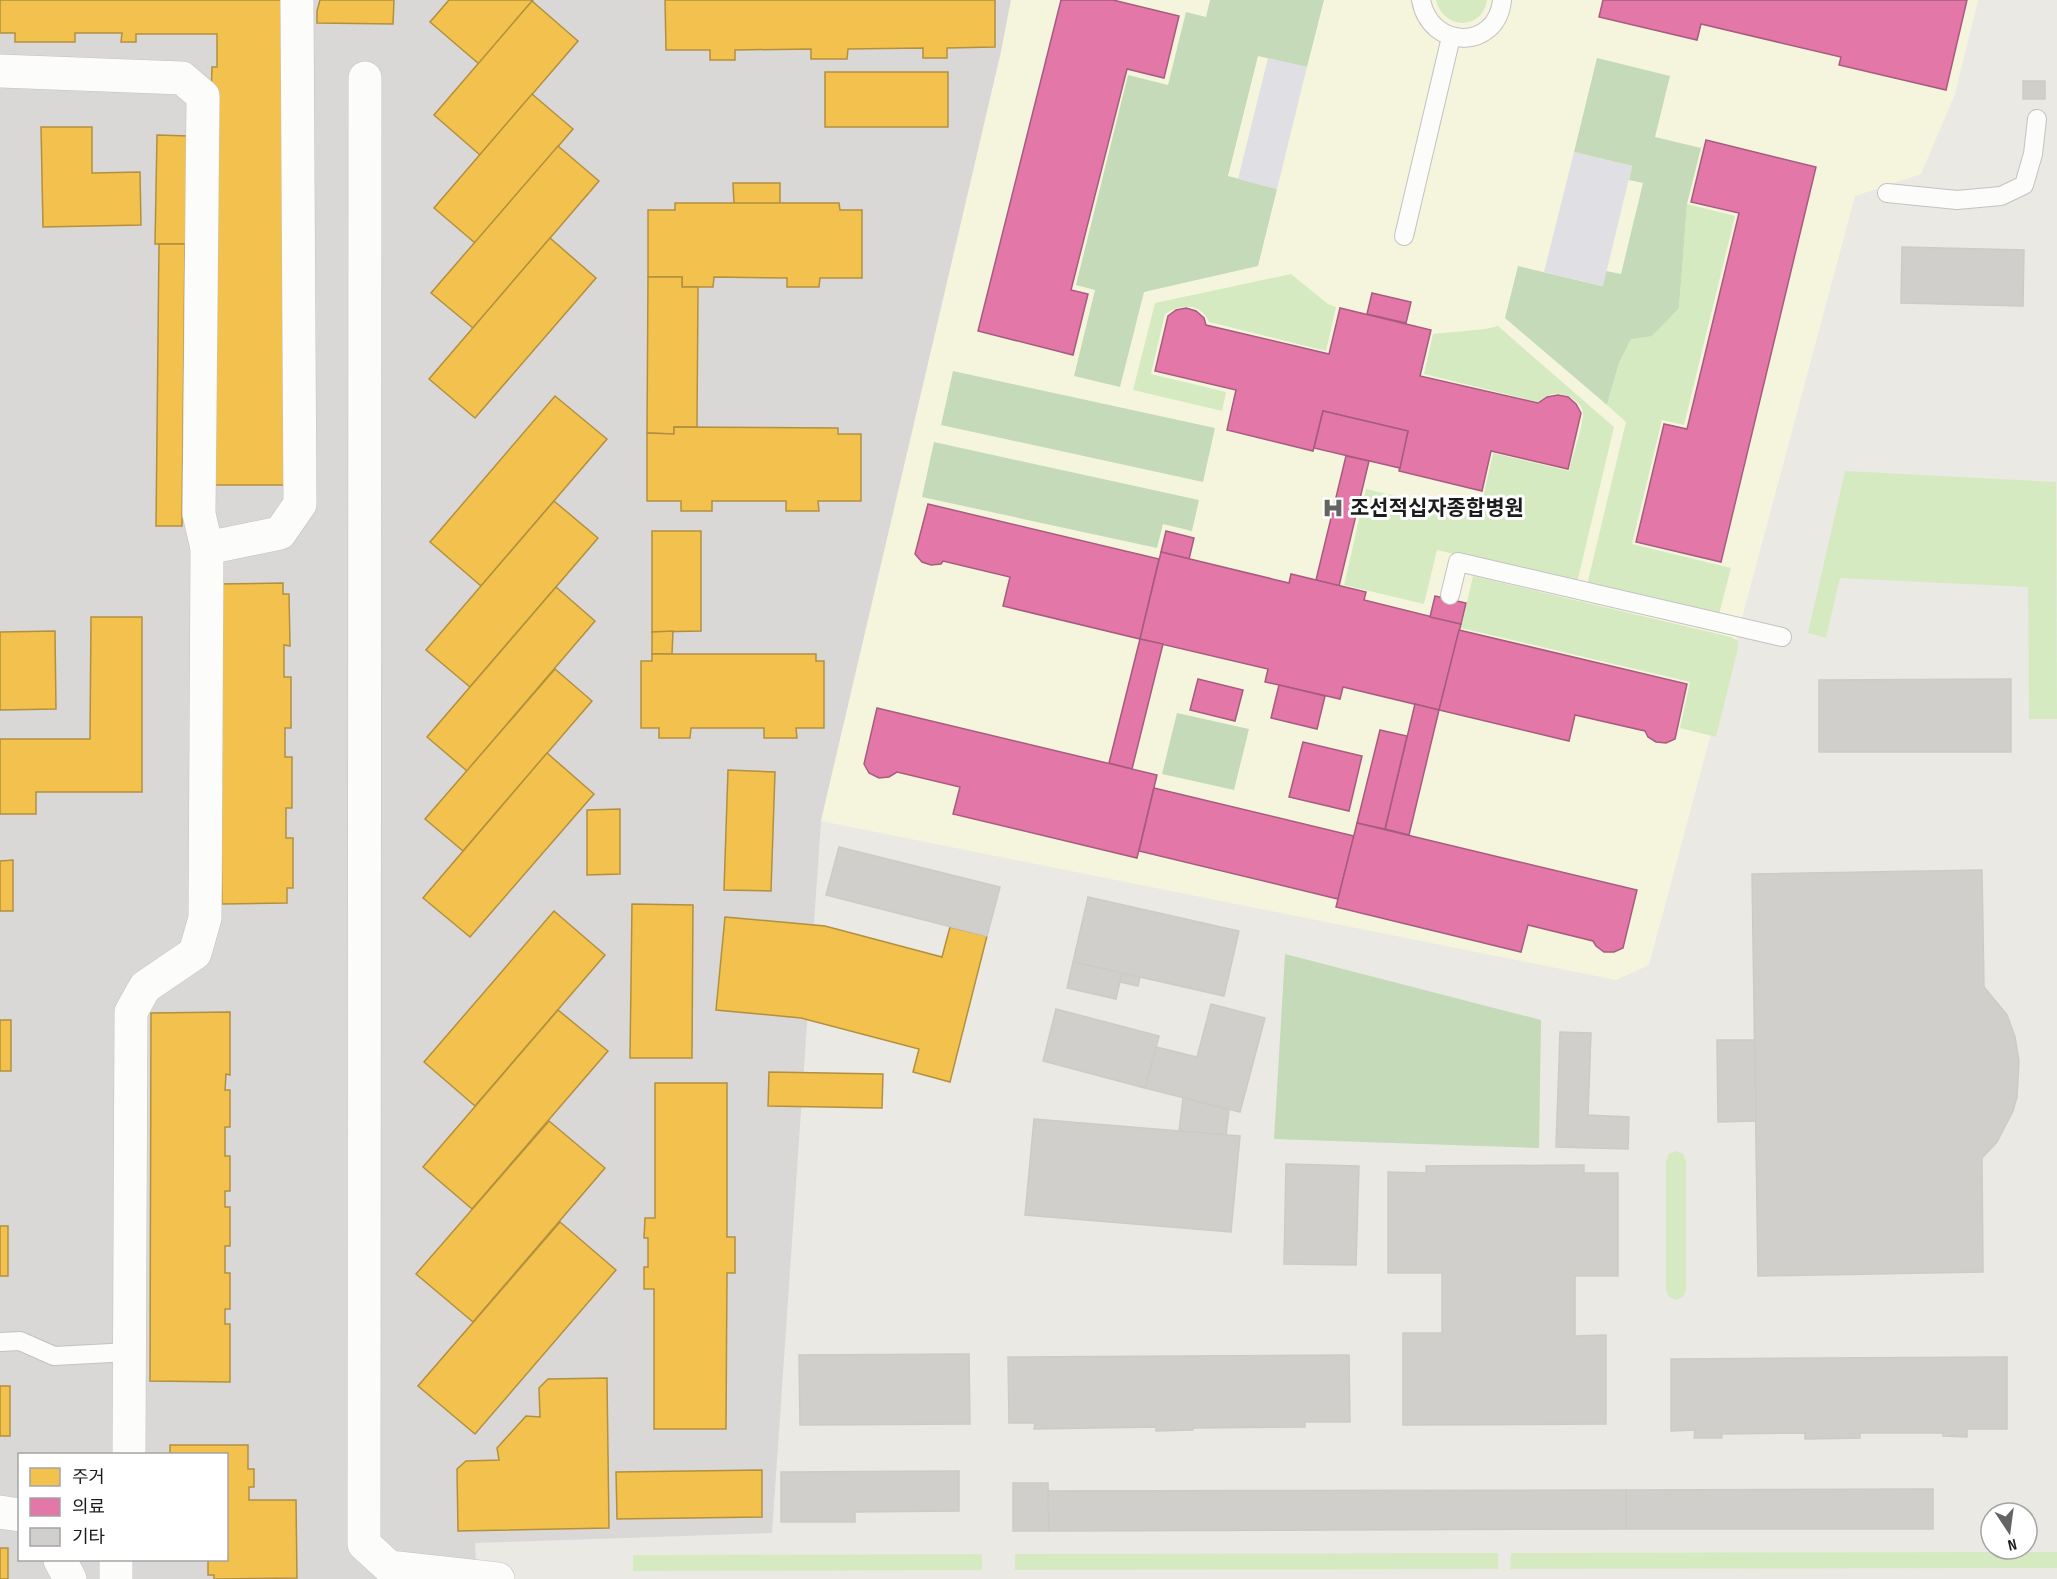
<svg xmlns="http://www.w3.org/2000/svg" width="2057" height="1579" font-family="'Sofia Sans Condensed','Noto Sans KR',sans-serif">
  <style>
    .residential { fill: #dad8d6; fill-rule: evenodd }
    .education { fill: #f5f5de }
    .grass { fill: #d6eac1 }
    .forest { fill: #c4dab9 }
    .plaza { fill: #dfdfe4 }
    .homes { fill: #f2c14e; stroke: #b2903f; stroke-width: 1.5 }
    .health { fill: #e377a8; stroke: #a75c7e; stroke-width: 1.5 }
    .building { fill: #d1cfcb; stroke: #cecbc6; stroke-width: 1.5 }
    .lines { fill: none; stroke-linecap: round; stroke-linejoin: round }
    .lane-casing { stroke: #c3c2c0; stroke-width: 20 }
    .street-casing { stroke: #c3c2c0; stroke-width: 34 }
    .lane { stroke: #fcfcfb; stroke-width: 18 }
    .street { stroke: #fcfcfb; stroke-width: 33 }
    .labels { text-anchor: middle; stroke-width: 6; stroke-linejoin: round; paint-order: stroke }
    .poi-label { font-size: 21px; font-weight: bold; fill: #1c1c1c; stroke: #fff; text-anchor: start }
  </style>
  <rect width="100%" height="100%" fill="#ebe9e4"/>
  <path class="residential" d="M0,0H1011L1001,52L821,821L772,1533L475,1543L477,1579H0ZM20,1454H226V1560H20Z"/>
  <path class="education" d="M1011,0H1978L1955,94L1921,174L1855,196L1649,965L1616,980L821,821L1001,52Z"/>
  <g class="grass">
    <path d="M1436,0H1487C1482,31 1443,30 1436,0Z"/>
    <path d="M1687,204L1735,216L1684,425L1662,420L1632,544L1731,568L1718,618L1587,585L1626,422L1607,405L1619,363L1631,339L1679,308Z"/>
    <path d="M1291,274L1328,304L1336,307L1326,351L1209,322C1201,302 1180,304 1165,314L1151,374L1226,392L1222,411L1133,390L1155,303Z"/>
    <path d="M1498,326L1614,427L1577,583L1437,550L1424,604L1344,585L1366,489L1479,516L1493,453L1569,471C1572,457 1583,426 1583,414C1583,405 1573,397 1564,395C1554,392 1546,395 1538,402L1424,374L1433,334L1485,329Z"/>
    <path d="M1845,471L2056,482L2057,719H2029L2028,587L1840,578L1826,638L1808,633Z"/>
    <path d="M1473,576L1731,637L1738,641V648L1716,737L1680,728L1690,682L1461,628Z"/>
    <path d="M1676,1151L1683,1154L1686,1161V1290L1683,1297L1676,1300L1669,1297L1666,1290V1161L1669,1154Z"/>
    <path d="M2057,1552V1568L1510,1569L1511,1553Z"/>
    <path d="M1498,1553V1569L1015,1570V1554Z"/>
    <path d="M982,1554V1570L633,1571V1555Z"/>
  </g>
  <g class="forest">
    <path d="M1210,0H1324L1307,67L1258,56L1228,176L1277,189L1258,266L1144,292L1120,387L1074,376L1095,290L1076,285L1128,75L1168,85L1186,12L1206,17Z"/>
    <path d="M1597,58L1670,76L1655,137L1701,148L1687,204L1679,308L1652,336L1631,339L1619,363L1607,405L1505,318L1518,266L1602,286L1606,271L1621,274L1643,183L1629,180L1632,166L1574,152Z"/>
    <path d="M953,371L1215,428L1203,482L941,425Z"/>
    <path d="M934,442L1199,500L1192,531L1163,524L1157,548L922,497Z"/>
    <path d="M1177,713L1249,729L1234,790L1162,774Z"/>
    <path d="M1285,954L1541,1020L1539,1148L1274,1139Z"/>
  </g>
  <g class="plaza">
    <path d="M1268,58L1307,67L1277,189L1238,179Z"/>
    <path d="M1574,152L1632,166L1603,286L1544,272Z"/>
  </g>
  <g class="homes">
    <path d="M0,0H287L284,485H214L211,98L212,67H217V34H136V42H121L122,33H75V42H15V33H0Z"/>
    <path d="M320,0H394L393,24L317,23V11Z"/>
    <path d="M449,0H533L479,64L430,22Z"/>
    <path d="M665,0H995V47L947,48V58H923V48L848,49L847,59H811V49L735,50V60H710V50H666Z"/>
    <path d="M532,1L578,41L480,155L434,115Z"/>
    <rect x="825" y="72" width="123" height="55"/>
    <path d="M532,94L573,129L475,243L434,208Z"/>
    <path d="M41,127H92V173L140,172L141,225L43,227Z"/>
    <path d="M157,135L189,136L188,244H155Z"/>
    <path d="M558,146L599,181L473,328L431,293Z"/>
    <path d="M733,183H780V204H734Z"/>
    <path d="M675,203H839L840,210H862V278H820L819,287H787V278L714,277L713,287H682V277H648V210H675Z"/>
    <path d="M550,238L596,278L475,418L429,379Z"/>
    <path d="M159,244H185L182,526H156Z"/>
    <path d="M648,277H682V287H698L697,427H674V434L647,433Z"/>
    <path d="M555,396L607,439L481,586L430,542Z"/>
    <path d="M674,427L838,428V434H861V501H818L819,511H786V501H712V511H681V501H647V433L674,434Z"/>
    <path d="M554,501L598,538L470,687L426,650Z"/>
    <path d="M652,531H701V631L652,632Z"/>
    <path d="M283,583V594H289L290,646L284,645V677H291V728H285V757H292V808H286V838H293V888H287V903L222,904L217,584Z"/>
    <path d="M556,587L595,621L467,771L427,737Z"/>
    <path d="M91,617H142V792H36V814H0V739H90Z"/>
    <path d="M55,631L56,709L0,710V632Z"/>
    <path d="M673,631L672,654H652V632Z"/>
    <path d="M652,654H816V661H824V728H796L797,738H764V728H691L690,738H659V728H641V661H652Z"/>
    <path d="M555,669L592,701L463,851L425,819Z"/>
    <path d="M547,753L594,794L470,937L423,898Z"/>
    <path d="M728,770L775,772L771,891L724,890Z"/>
    <path d="M620,809V874L587,875V810Z"/>
    <path d="M13,860V911H0V861Z"/>
    <path d="M632,904L693,905L692,1058H630Z"/>
    <path d="M554,911L605,955L475,1106L424,1062Z"/>
    <path d="M725,917L825,926L942,957L950,927L987,936L950,1082L913,1072L919,1049L801,1018L716,1010Z"/>
    <path d="M558,1010L608,1051L472,1209L423,1167Z"/>
    <path d="M230,1012V1075L226,1074L225,1090H230V1127H225V1156H230V1191H225V1207H230V1246H225V1273H230V1309H225V1324H230V1382L150,1381L151,1013Z"/>
    <rect x="0" y="1020" width="11" height="51"/>
    <path d="M769,1072L883,1074L882,1108L768,1106Z"/>
    <path d="M655,1083H727V1237H735V1273H727L726,1429H654V1289H644V1267H648V1238H644L645,1218H655Z"/>
    <path d="M549,1121L605,1168L473,1322L416,1274Z"/>
    <path d="M560,1222L616,1270L475,1434L418,1386Z"/>
    <rect x="0" y="1226" width="8" height="50"/>
    <path d="M607,1378L609,1528L458,1531L457,1469L466,1461L499,1460L497,1448L526,1416L540,1417L539,1388L548,1379Z"/>
    <rect x="0" y="1386" width="10" height="50"/>
    <path d="M170,1445H248V1469H254V1487H249V1500H296L297,1578L214,1579V1575H208V1560H226V1454H170Z"/>
    <path d="M762,1470V1517L617,1519L616,1472Z"/>
    <rect x="0" y="1548" width="8" height="31"/>
  </g>
  <g class="health">
    <path d="M1061,0H1113L1179,16L1164,78L1127,69L1071,290L1088,294L1073,355L978,331Z"/>
    <path d="M1603,0H1967L1946,90L1839,65L1841,57L1701,24L1697,40L1599,17Z"/>
    <path d="M1706,140L1816,167L1721,562L1636,542L1664,424L1687,429L1739,213L1691,202Z"/>
    <path d="M1372,293L1411,302L1406,323L1367,314Z"/>
    <path d="M1186,308L1196,311L1204,318L1206,325L1329,354L1340,308L1431,330L1420,376L1538,403L1547,397L1558,395L1568,397L1576,404L1581,413L1568,469L1491,451L1482,491L1399,471L1408,431L1323,411L1313,451L1227,430L1236,390L1155,371L1168,316L1176,310Z"/>
    <path d="M1323,411L1408,431L1400,468L1314,448Z"/>
    <path d="M1346,456L1369,461L1339,586L1316,580Z"/>
    <path d="M928,504L1159,559L1140,639L1003,606L1010,577L943,561L941,564L931,565L922,562L915,554Z"/>
    <path d="M1166,531L1194,538L1189,559L1161,552Z"/>
    <path d="M1161,552L1289,583L1291,574L1366,592L1364,600L1461,624L1439,710L1343,687L1340,699L1279,685L1265,682L1268,669L1140,639Z"/>
    <path d="M1435,596L1466,603L1461,624L1430,617Z"/>
    <path d="M1459,630L1687,684L1675,739L1666,743L1656,742L1648,737L1645,731L1575,715L1569,741L1439,710Z"/>
    <path d="M1140,639L1163,644L1132,769L1109,763Z"/>
    <path d="M1198,679L1243,690L1235,721L1190,710Z"/>
    <path d="M1279,685L1325,696L1317,729L1271,718Z"/>
    <path d="M1415,704L1439,710L1409,835L1385,829Z"/>
    <path d="M877,708L1157,775L1137,858L953,814L960,787L897,772L889,777L879,778L869,773L864,764Z"/>
    <path d="M1380,730L1407,736L1385,829L1357,823Z"/>
    <path d="M1303,742L1362,756L1349,811L1289,797Z"/>
    <path d="M1154,788L1354,836L1338,899L1139,851Z"/>
    <path d="M1357,823L1637,890L1623,948L1614,952H1604L1596,946L1593,941L1528,925L1521,952L1336,907Z"/>
  </g>
  <g class="building">
    <rect x="2023" y="81" width="22" height="18"/>
    <path d="M1902,247L2024,250L2023,306L1901,303Z"/>
    <path d="M2011,679V752H1819V680Z"/>
    <path d="M839,847L1000,887L987,936L826,895Z"/>
    <path d="M1982,870L1984,987L2007,1015L2015,1037L2019,1061L2017,1097L2013,1111L1997,1142L1982,1158L1983,1272L1758,1276L1752,874Z"/>
    <path d="M1088,897L1239,931L1224,996L1073,962Z"/>
    <path d="M1073,962L1122,973L1116,999L1067,988Z"/>
    <path d="M1122,973L1140,977L1138,986L1120,982Z"/>
    <path d="M1211,1004L1265,1018L1240,1112L1145,1088L1156,1047L1197,1057Z"/>
    <path d="M1056,1009L1159,1036L1145,1088L1043,1061Z"/>
    <path d="M1560,1032L1591,1033L1588,1115L1629,1117L1628,1149L1556,1147Z"/>
    <path d="M1717,1040H1755L1756,1121L1718,1122Z"/>
    <path d="M1183,1098L1229,1110L1226,1135L1179,1131Z"/>
    <path d="M1034,1119L1240,1136L1231,1232L1025,1215Z"/>
    <path d="M1286,1164L1359,1166L1356,1265L1284,1264Z"/>
    <path d="M1584,1165V1173H1618V1276H1575V1336L1606,1335V1424L1403,1425V1333H1442V1273H1388V1172L1426,1173V1166Z"/>
    <path d="M969,1354L970,1424L800,1425L799,1355Z"/>
    <path d="M1349,1355L1350,1422H1305V1427L1193,1428V1430L1156,1431V1427L1034,1429L1035,1423H1009L1008,1357Z"/>
    <path d="M2007,1357V1429H1967V1437L1943,1436V1433H1860V1438L1805,1439V1433L1721,1434L1722,1438H1694L1695,1430L1671,1431V1359Z"/>
    <path d="M959,1471V1511L855,1512V1522H781V1472Z"/>
    <path d="M1013,1483H1048L1049,1531H1013Z"/>
    <path d="M1933,1489V1529H1626V1490Z"/>
    <path d="M1626,1490V1529L1049,1531L1048,1491Z"/>
  </g>
  <g class="lines">
    <defs>
      <g id="lane">
        <path d="M1421,0C1430,50 1497,51 1502,0"/>
        <path d="M1887,193L1957,200L2001,196L2024,185L2033,154L2037,119"/>
        <path d="M1404,236L1451,37"/>
        <path d="M1450,595L1458,562L1782,637"/>
        <path d="M0,1342L20,1341L54,1356L130,1352"/>
      </g>
      <g id="street">
        <path d="M0,71L182,78L203,96L199,514L207,548L205,918L195,953L145,987L131,1012L129,1454"/>
        <path d="M365,78L364,1544L389,1567L498,1579"/>
        <path d="M207,548L280,533L300,504L297,0"/>
        <path d="M0,1512L20,1515"/>
        <path d="M60,1560L70,1579"/>
        <path d="M116,1560V1579"/>
      </g>
    </defs>
    <use href="#lane" class="lane-casing"/>
    <use href="#street" class="street-casing"/>
    <use href="#lane" class="lane"/>
    <use href="#street" class="street"/>
  </g>
  <defs>
    <symbol id="hospital-bare" viewBox="-9 -9 18 18"><path d="M-5-5h3v3.5h4V-5h3V5h-3V1.5h-4V5h-3Z" fill="#646462" stroke="#fff" stroke-width="2.5" paint-order="stroke"/></symbol>
  </defs>
  <g fill-rule="evenodd">
    <use href="#hospital-bare" x="1318" y="493" width="30" height="30"/>
  </g>
  <g class="labels">
    <g class="poi-label">
      <text x="1350" y="515">조선적십자종합병원</text>
    </g>
  </g>
  <rect x="18" y="1453" width="210" height="108" fill="#ffffff" stroke="#a4a4a4" stroke-width="1.5"/>
  <rect x="30" y="1468" width="30" height="18" fill="#f2c14e" stroke="#a4a4a4" stroke-width="1.5"/>
  <text x="72" y="1483" font-size="18" fill="#1c1c1c">주거</text>
  <rect x="30" y="1498" width="30" height="18" fill="#e377a8" stroke="#a4a4a4" stroke-width="1.5"/>
  <text x="72" y="1513" font-size="18" fill="#1c1c1c">의료</text>
  <rect x="30" y="1528" width="30" height="18" fill="#d1cfcb" stroke="#a4a4a4" stroke-width="1.5"/>
  <text x="72" y="1543" font-size="18" fill="#1c1c1c">기타</text>
  <g transform="translate(2009 1531) rotate(167)"><circle r="28" fill="#ffffff" stroke="#a4a4a4" stroke-width="1.5"/>
  <path d="M0-4.5L10 22L0 15L-10 22Z" fill="#646462"/>
  <text y="-9" font-size="16" font-weight="bold" text-anchor="middle" fill="#1c1c1c">N</text>
  </g>
</svg>
